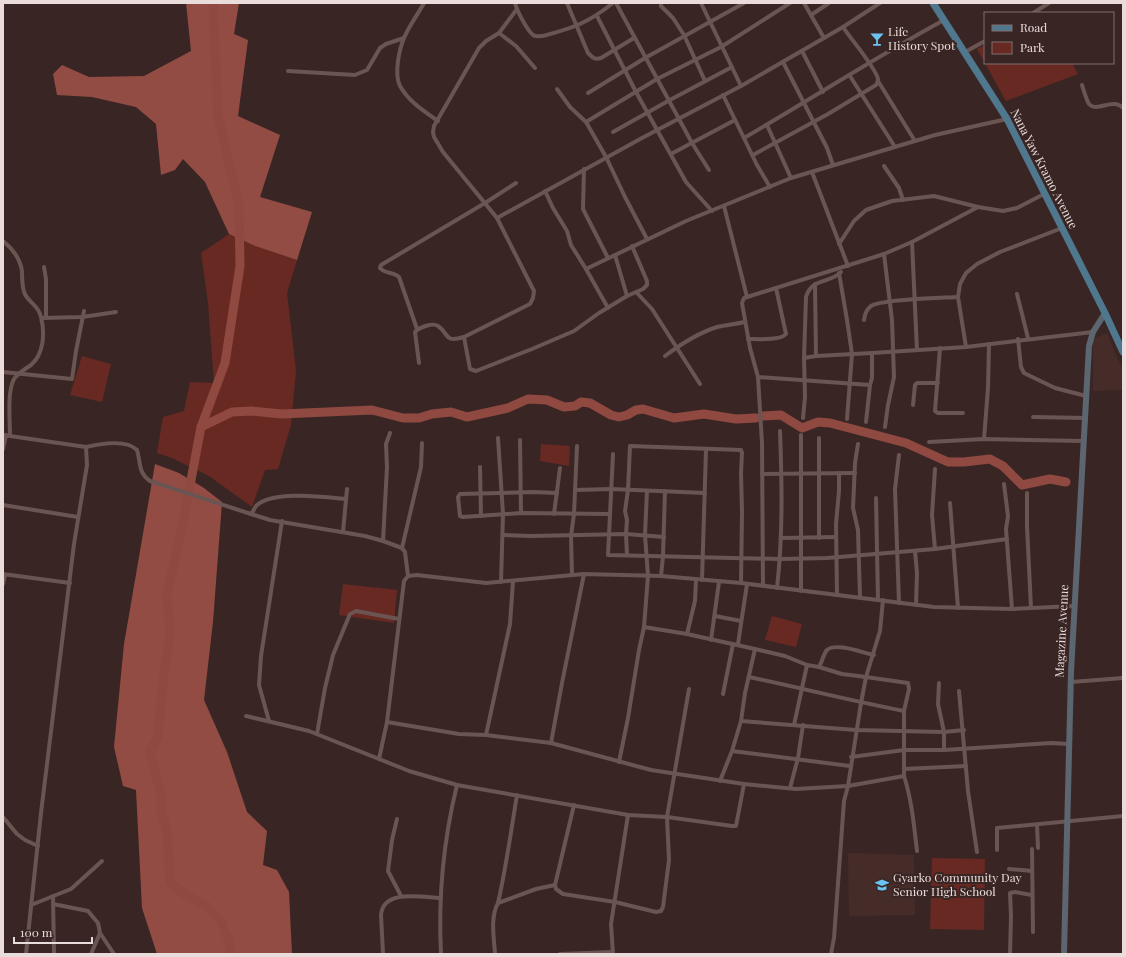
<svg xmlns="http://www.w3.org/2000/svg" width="1126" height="957" font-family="'Playfair Display',serif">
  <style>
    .built { fill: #462c29 }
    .green { fill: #672922 }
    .forest { fill: #924c43 }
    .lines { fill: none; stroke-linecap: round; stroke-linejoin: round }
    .river { stroke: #8f4940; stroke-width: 9 }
    .street { stroke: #6a5552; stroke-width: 4 }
    .secondary { stroke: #5c6670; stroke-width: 6 }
    .primary { stroke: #4f778d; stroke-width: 7 }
    .labels { text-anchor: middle; stroke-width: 4; stroke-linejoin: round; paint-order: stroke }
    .poi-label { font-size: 12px; fill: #e9dcda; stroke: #392624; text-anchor: start }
    .street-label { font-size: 12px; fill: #e9dcda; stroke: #392624 }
  </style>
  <rect width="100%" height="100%" fill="#392624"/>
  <g class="built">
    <path d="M1107,333L1123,371V390L1093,391V339Z"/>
    <path d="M848,853L914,855L915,915L849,916Z"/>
  </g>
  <g class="green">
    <path d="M985,45V63H1072L1078,74L1006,101L977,49Z"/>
    <path d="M229,234L255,246L297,260L287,293L296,371L291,425L278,469L265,470L252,507L209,476L172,458L157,453L163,417L184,411L190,382L214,383L208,303L201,253Z"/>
    <path d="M82,356L111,364L102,402L70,395Z"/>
    <path d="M541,444L570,446L569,466L540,461Z"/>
    <path d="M343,584L397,590L394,623L339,615Z"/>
    <path d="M772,616L802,624L796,647L765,640Z"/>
    <path d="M932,858L985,859L984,930L930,929Z"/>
  </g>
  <g class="forest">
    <path d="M186,3H239L234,34L248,40L238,116L280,135L260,197L312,212L297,260L255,246L229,234L205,182L183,159L175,170L161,175L156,124L136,107L92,97L57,95L53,74L62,65L89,77L144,76L191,51Z"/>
    <path d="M155,464L179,473L204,488L222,502L213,622L204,700L227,752L247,812L267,831L263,865L277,870L289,892L292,954H157L142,908L136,790L123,786L114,747L124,644Z"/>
  </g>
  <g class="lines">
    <g class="river">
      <path d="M213,3L218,116L239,205L240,266L225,363L201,427L182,528L167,594L170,635L163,681L158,737L150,752L161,793V812L167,830L170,882L184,894L207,906L220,920L230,943V954"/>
      <path d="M763,416L781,415L802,428L818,422L830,423L906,443L948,462H964L990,459L1003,466L1022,485L1050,479L1066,482"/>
      <path d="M201,427L232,412L252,411L282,414L372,410L403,418H419L432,414L451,412L467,417L508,408L528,399L547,400L564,407L575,406L581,402L590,403L611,415L619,417L627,415L636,410L643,409L674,418L704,414L736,419L756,418"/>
    </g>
    <g class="street">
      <path d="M424,3C418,14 409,26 404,38C399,50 394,74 400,86C409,102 424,111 438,121"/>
      <path d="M515,3C517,11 527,30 533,35C536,37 540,36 543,36C573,28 588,23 613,3"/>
      <path d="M567,3L588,53C593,58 595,60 601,58L634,38"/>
      <path d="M616,3L692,143L709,170"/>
      <path d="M661,3V6L673,18L684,35L705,81"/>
      <path d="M701,3L741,86"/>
      <path d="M804,3L824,38"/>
      <path d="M517,9L499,33L486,41L479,48L434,126L433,132L434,137L443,152L497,218L534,291L533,298L530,304L464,337L470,369L476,371L532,349L574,331L599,313L627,296L643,289L647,285V281L632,246"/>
      <path d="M1033,13L1049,3"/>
      <path d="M811,15L829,3"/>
      <path d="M597,16L636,92L686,182L712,211"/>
      <path d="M499,33L516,46L535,68"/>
      <path d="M802,51L823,92"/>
      <path d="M965,52L985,41"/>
      <path d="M783,62L827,148L833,165"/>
      <path d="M288,71L355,75L367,70L380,48L386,44L404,38"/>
      <path d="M850,76L895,147"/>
      <path d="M878,81L915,141"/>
      <path d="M1082,85C1084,91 1086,99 1089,104C1097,113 1113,97 1123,108"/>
      <path d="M557,89L570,107L586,122L606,157L625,197L647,239"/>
      <path d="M588,93L645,58L744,3"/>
      <path d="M723,95L757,165L770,187"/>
      <path d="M586,122L657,79L721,47L790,3"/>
      <path d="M767,125L791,178"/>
      <path d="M613,132L668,101L732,67"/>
      <path d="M744,138C811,99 876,57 944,20"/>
      <path d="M671,154L735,120"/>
      <path d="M753,155L828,114L876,85C877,83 878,82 878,79C876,68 850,38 843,27"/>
      <path d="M884,166L899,188L903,200"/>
      <path d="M584,169L583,209L608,258"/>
      <path d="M812,172L848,266"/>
      <path d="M545,191L553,208L567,231L571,245L586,269L686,221L791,178L935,135L1007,119"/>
      <path d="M724,206L747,297"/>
      <path d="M497,218L642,138L741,86L843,27L880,3"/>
      <path d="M3,241C13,249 20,258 22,271C22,278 22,285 24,292C28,303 38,304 41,317C45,333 44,354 31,365C25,369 18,373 14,379C7,392 10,420 10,436"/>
      <path d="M912,242L917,350"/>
      <path d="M839,244L854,221L866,210L892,201L934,196L978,207"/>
      <path d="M884,254L892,320L894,377L888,405L885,427"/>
      <path d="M615,255L627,296"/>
      <path d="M44,267L46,279V318"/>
      <path d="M586,269L608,308"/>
      <path d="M839,273L847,320L852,354L847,419"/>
      <path d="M815,284L816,356"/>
      <path d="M636,292L652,309L700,384"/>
      <path d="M1017,294L1028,338"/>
      <path d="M42,318L82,317L116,312"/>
      <path d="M864,320C865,314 866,310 871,306C882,299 942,298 958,297"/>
      <path d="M417,329L399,277C394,272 385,274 380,268L381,265L485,203L516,183"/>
      <path d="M748,339C757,339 780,341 786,334L776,288"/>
      <path d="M1018,339L1021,367L1024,373L1055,388L1086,396"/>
      <path d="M966,347L958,297L960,284L966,273L977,264L1000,252L1062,228"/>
      <path d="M940,348L935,411L938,413H963"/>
      <path d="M665,356C681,344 698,333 717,327C726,325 736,324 745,322"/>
      <path d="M804,358L806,297C812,277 830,284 841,272"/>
      <path d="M419,363L415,332C418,328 433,322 438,326C450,334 443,343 464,337"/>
      <path d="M3,372L72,379L76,351L84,311"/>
      <path d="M758,377L870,385"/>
      <path d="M913,405L915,385L917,383H938"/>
      <path d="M1033,417L1085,418"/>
      <path d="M803,418L805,397L804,358L816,356L872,353L966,347L1093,332"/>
      <path d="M866,422L870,385L872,378V353"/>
      <path d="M3,435L86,447L87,465L74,544L41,813L26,954"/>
      <path d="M498,438L503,514L501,582"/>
      <path d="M984,439L988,388L989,344"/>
      <path d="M520,440L521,513"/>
      <path d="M929,442L984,439L1083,441"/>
      <path d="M858,444L855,463L853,508L858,530L860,597"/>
      <path d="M86,447C99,444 126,439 137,450C141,463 138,473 150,481L251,514L270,520L365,536L383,541L402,548L405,552L408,576"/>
      <path d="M3,449L6,435"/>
      <path d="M613,454L608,555L780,559L827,558L935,549L1007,539"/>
      <path d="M899,455L895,489L899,603"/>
      <path d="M480,467L481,516"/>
      <path d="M762,474L855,473"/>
      <path d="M1004,484L1008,516L1006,529L1012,609"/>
      <path d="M575,490L611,489L705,493"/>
      <path d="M557,493L533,492L460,494L458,497L460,516L463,517L521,513L609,514"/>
      <path d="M1027,493V526L1031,608"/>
      <path d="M876,498L878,600"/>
      <path d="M950,503L958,608"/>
      <path d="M3,505L78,517"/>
      <path d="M251,514C253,512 254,509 256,506C272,490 325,497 346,499"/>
      <path d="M554,514L560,468"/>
      <path d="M343,532L347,489"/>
      <path d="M503,535L532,536L626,534L664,537"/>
      <path d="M781,538L836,537"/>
      <path d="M819,538V438"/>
      <path d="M383,541L387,467L386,444L390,433"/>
      <path d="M402,548L421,467L422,443"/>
      <path d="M935,549L932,515L935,469"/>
      <path d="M915,551L917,573L916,605"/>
      <path d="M627,555L626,534L627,520L625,511L628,490L630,446L741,450L742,453L741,473L742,512L741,583"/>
      <path d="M3,574L70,583"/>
      <path d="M572,575L571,536L574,514L577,446"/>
      <path d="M661,576L663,556L665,491"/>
      <path d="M696,580L695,601L687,634L755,649L745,693L741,721L732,751L720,781"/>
      <path d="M702,580L706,449"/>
      <path d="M3,584L5,575"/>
      <path d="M763,586L762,443L758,377L750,348L742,303L744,298L884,254L912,242L978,207L1003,211L1017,208L1044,194"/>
      <path d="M777,588C783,535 782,484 780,431"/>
      <path d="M801,591V435"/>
      <path d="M837,595L836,524L839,491V473"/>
      <path d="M715,616L741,621"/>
      <path d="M644,627L648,576L645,535L647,491"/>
      <path d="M711,640L719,582"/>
      <path d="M738,644L747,584"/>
      <path d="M755,649L785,656L807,665"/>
      <path d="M819,667L842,674L866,677L908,683L909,689L904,711V776"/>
      <path d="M749,677C801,688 852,701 904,711"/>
      <path d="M1071,682L1123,678"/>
      <path d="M939,683L938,704L944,732V750"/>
      <path d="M959,691L968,791L977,852"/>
      <path d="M723,694L733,644"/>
      <path d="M246,716L309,731L409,771L457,785L628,815L667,817L732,826H736L744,784"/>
      <path d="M269,721L259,685L261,656L282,521"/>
      <path d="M741,721L856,730L944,732L964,730"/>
      <path d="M387,722L459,734L486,735L551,743L651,770L744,784L796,789L848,786L904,776C912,801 914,826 917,851"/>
      <path d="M794,725L807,665L819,667C822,662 824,653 827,650C836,642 863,653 874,655"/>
      <path d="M317,734L325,688L333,655L350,614L356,611L399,619"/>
      <path d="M486,735L510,624L513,581"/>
      <path d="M551,743L562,683L584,574"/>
      <path d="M732,751L850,766"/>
      <path d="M851,757L904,750H944L1051,743L1069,744"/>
      <path d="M379,759L387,722L404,581L408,576L417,575L486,583L584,574L661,576L741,583L934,607L1012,609L1074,606"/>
      <path d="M619,762L628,718L639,650L644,627L687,634"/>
      <path d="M904,769L966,766"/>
      <path d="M790,788L798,758L803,725"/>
      <path d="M574,805L555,885L556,889L563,894L615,902L656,912L661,911L663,907L669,860L667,817L689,689"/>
      <path d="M3,817L17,834L25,840L38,846"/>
      <path d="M397,819L392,840L388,871L401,896"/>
      <path d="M1037,825L1038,848"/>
      <path d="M1032,849L1033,932"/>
      <path d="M997,850V828L1123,816"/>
      <path d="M1009,869L1032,871"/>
      <path d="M53,896L54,954"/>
      <path d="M498,903C506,868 511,831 517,795"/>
      <path d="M53,904L88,911L98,923L100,933L114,954"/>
      <path d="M31,905L71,889L102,861"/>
      <path d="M91,954L100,933"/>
      <path d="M383,954L381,915C383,889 421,897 440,898"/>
      <path d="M441,954C438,896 443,842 457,785"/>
      <path d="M495,954C494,938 490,917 498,903L536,889L555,885"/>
      <path d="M560,954L612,952"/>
      <path d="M613,954L611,924L628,815"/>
      <path d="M831,954L834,938L844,801L848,786L861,703L866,677L880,631L883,600"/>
      <path d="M1010,954L1011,916L1010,893L1015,892L1032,895"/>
    </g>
    <path class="secondary" d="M1064,954L1071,672L1089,346L1093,332L1105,313"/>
    <path class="primary" d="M933,3L1007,119L1105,313L1123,352"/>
  </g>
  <defs>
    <symbol id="bar-bare" viewBox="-9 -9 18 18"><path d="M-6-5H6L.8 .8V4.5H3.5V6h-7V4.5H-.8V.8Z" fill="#6ac3f1" stroke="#392624" stroke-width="2.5" paint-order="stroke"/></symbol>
    <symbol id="school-bare" viewBox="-9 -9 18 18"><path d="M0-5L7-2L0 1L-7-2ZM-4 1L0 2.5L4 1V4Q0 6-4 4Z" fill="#6ac3f1" stroke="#392624" stroke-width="2.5" paint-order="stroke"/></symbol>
  </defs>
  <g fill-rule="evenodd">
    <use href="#bar-bare" x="867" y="29" width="20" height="20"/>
    <use href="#school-bare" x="872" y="875" width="20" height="20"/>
  </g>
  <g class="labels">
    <g class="poi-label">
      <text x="888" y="36">Life<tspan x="888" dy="14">History Spot</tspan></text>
      <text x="893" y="882">Gyarko Community Day<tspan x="893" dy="14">Senior High School</tspan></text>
    </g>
    <g class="street-label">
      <text transform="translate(1044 169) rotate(63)" y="4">Nana Yaw Kramo Avenue</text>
      <text transform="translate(1062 631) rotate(-87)" y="4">Magazine Avenue</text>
    </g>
  </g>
  <rect width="1126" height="957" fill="none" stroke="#e9dcda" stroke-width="8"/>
  <rect x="984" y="12" width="130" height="52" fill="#392624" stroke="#7f6f6d"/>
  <rect x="992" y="25" width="20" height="6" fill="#4f778d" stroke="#7f6f6d"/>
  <text x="1020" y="32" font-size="12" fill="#e9dcda">Road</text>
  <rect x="992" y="42" width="20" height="12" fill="#672922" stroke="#7f6f6d"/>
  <text x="1020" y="52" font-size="12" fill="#e9dcda">Park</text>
  <path d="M14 937v6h78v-6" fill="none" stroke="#e9dcda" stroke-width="2"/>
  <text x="20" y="937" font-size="12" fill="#e9dcda" stroke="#392624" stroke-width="3" paint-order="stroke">100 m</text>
</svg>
